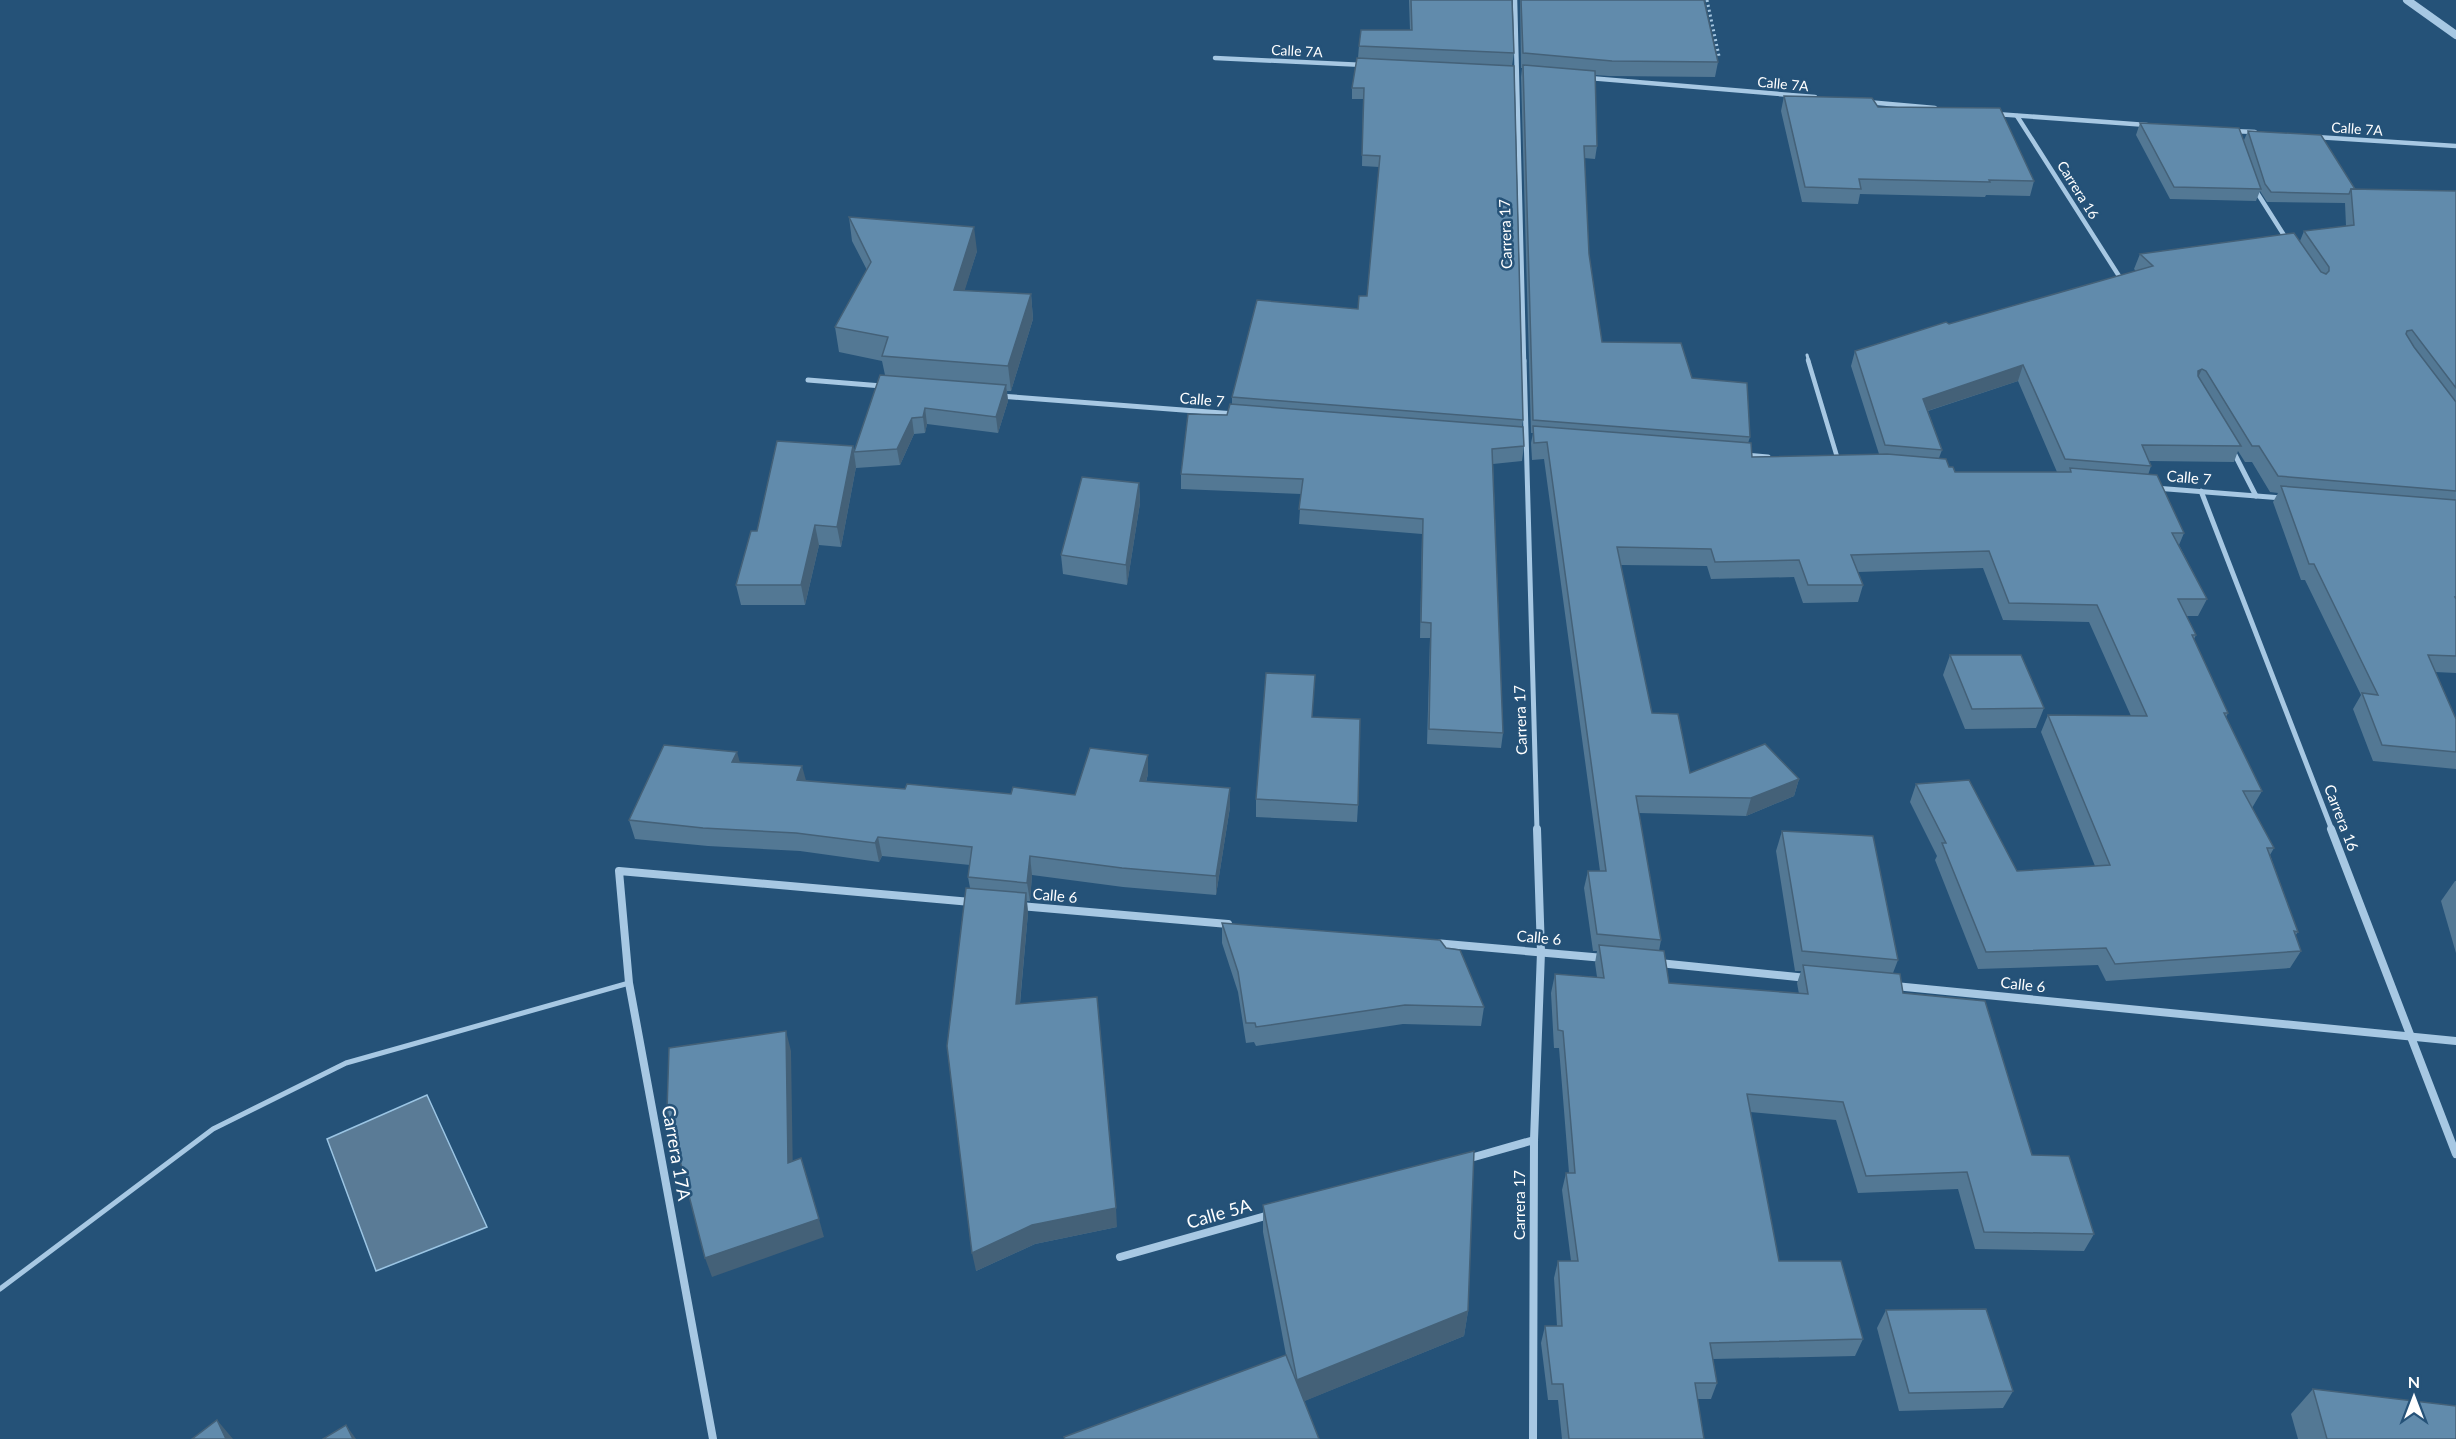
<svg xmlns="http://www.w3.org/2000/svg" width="2456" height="1439" font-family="Lato,sans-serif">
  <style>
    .water { fill: #5a7b96; stroke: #9bc5e4; stroke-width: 1.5 }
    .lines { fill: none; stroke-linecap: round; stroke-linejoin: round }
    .path { stroke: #a7c8e3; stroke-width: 3; stroke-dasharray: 2 3; stroke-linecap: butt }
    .service-far2 { stroke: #a7c8e3; stroke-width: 3 }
    .service-far1 { stroke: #a7c8e3; stroke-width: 4.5 }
    .service { stroke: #a7c8e3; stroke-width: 5 }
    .minor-far2 { stroke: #a7c8e3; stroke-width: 4.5 }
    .minor-far1 { stroke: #a7c8e3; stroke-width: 5 }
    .minor { stroke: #a7c8e3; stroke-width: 8 }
    .tertiary { stroke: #a7c8e3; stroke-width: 8 }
    .wall { fill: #537894; fill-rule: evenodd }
    .shaded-wall { fill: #446178 }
    .building { fill: #618bac; stroke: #446178; stroke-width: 1.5 }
    .labels { text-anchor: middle; stroke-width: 5; stroke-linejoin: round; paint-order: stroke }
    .far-street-label { font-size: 14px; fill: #fff; stroke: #255278 }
    .street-label { font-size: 15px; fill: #fff; stroke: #255278 }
    .near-street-label { font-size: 18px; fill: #fff; stroke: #255278 }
  </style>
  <rect width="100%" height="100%" fill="#255278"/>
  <path class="water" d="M427,1095L487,1227L376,1271L327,1139Z"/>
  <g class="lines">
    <path class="path" d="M1707,0L1719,56"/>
    <path class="service-far2" d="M1807,355L1809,362"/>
    <path class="service-far1" d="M1808,360L1838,460"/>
    <path class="service" d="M0,1289L213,1129L346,1063L629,983"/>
    <g class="minor-far2">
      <path d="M1515,0L1524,362"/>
      <path d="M1215,58L1364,65"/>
      <path d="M1589,78L1815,97"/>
      <path d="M1867,102L1935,108"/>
      <path d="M1996,114L2147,125"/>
      <path d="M2017,116L2119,276"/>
      <path d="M2232,131L2255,132"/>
      <path d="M2316,137L2456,146"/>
      <path d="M2256,191L2287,240"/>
    </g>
    <g class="minor-far1">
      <path d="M1524,360L1537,830"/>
      <path d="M808,380L882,386"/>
      <path d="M1000,396L1235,414"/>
      <path d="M2233,451L2256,496"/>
      <path d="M1745,455L1768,457"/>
      <path d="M2155,488L2282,498"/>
      <path d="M2201,491L2332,830"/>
    </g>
    <g class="minor">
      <path d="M2331,829L2456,1154"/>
      <path d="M1020,906L1228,924"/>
      <path d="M1435,943L1604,958"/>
      <path d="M1659,963L1807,978"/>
      <path d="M1895,986L2456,1041"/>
      <path d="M1467,1159L1534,1140"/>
      <path d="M1120,1257L1269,1215"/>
      <path d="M713,1439L629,983L619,871L971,902"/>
      <path d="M1533,1439L1534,1140L1541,952L1537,829"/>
    </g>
    <path class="tertiary" d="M2407,0L2456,35"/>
  </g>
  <g class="wall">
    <path d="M1409,0H1512L1514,53L1512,66L1523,420L1522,427L1524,446L1522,461L1493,464L1503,733L1501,748L1427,744L1430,638H1420L1422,534L1299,524L1301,494L1181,489V474L1227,415L1232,404V397L1358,309L1367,296L1379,167L1362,166L1363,99H1352V88L1358,58L1359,46L1410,30Z"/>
    <path d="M1520,0H1704L1718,62L1715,77L1609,76L1595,75L1597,146L1595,159L1584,158L1589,254L1602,342L1692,378L1750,437L1748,443L1752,457L1879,454L1851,366L1855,351L2136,271L2134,269L2140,254L2300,241L2304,231L2346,226L2345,203L2267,202L2260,191L2256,201L2170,199L2136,135L2140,123L2244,140L2248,131L2355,189L2456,191V673L2435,672L2456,719V769L2373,761L2353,709L2361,695L2305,580H2301L2273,502L2278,493L2270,492L2252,462H2245L2238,451L2234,462L2149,461L2151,466L2148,475L2184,533L2179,545L2207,599L2198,616H2186L2196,635L2194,639L2228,713L2226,717L2262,791L2252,808L2274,848L2270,855L2298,932L2295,936L2301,951L2290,968L2106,981L2098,965L1978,969L1935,860L1937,856L1910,802L1916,784L2017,871L2095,866L2041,732L2048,715L2131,716L2089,622L2003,620L1983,568L1858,572L1863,585L1858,602L1803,603L1794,577L1711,579L1707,566L1621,565L1652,713L1690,773L1799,779L1794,796L1746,816L1639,813L1661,940L1659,951L1669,983L1799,994L1797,983L1801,971H1795L1776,851L1782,831L1898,960L1893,973L1903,993L2094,1234L2084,1251L1975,1249L1958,1189L1858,1193L1836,1120L1750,1112L1779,1261L1863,1339L1855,1356L1713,1359L1717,1383L1711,1399H1697L1704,1439H1562L1558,1400H1548L1541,1343L1545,1326H1557L1554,1278L1558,1261H1571L1562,1190L1566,1173H1569L1559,1048H1554L1551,993L1555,974L1597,977L1595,963L1597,951H1593L1584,888L1588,871H1600L1544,459L1532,460L1531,443L1533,433H1531L1521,77L1522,68H1521ZM2018,381L2057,472H1955L1939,458L1942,450L1928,411Z"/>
    <path d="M1784,96L1878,107L2034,181L2030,196L1986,195L1985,197L1860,194L1858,204L1802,202L1781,111Z"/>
    <path d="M849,217L977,251L964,291L1031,294L1033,319L1011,391H1007L1008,401L998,433L927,424L925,433L914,434L900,465L856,468V467L841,547L819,545L805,605H741L736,585L757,531L853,446L854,451L885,375L882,361L839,352L835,327L867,270L852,241Z"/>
    <path d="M1139,483L1140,503L1127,585L1063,574L1061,555Z"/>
    <path d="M1950,655L2044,708L2036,728L1965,729L1943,675Z"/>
    <path d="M1315,675L1312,717L1358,805L1357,822L1256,817V799Z"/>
    <path d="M739,762L806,781L905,789L1011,794L1075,795L1148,774L1146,782L1230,788V807L1216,895L1123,887L1032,875L1030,901H1027L1028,913L1020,1004L1117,1227L1035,1244L976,1271L970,888L968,877L970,865L882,856L879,862L800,851L708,846L635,839L629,820Z"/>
    <path d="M2455,881H2456V953L2441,901Z"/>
    <path d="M1222,923L1484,1007L1481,1026L1403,1024L1256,1046L1254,1042L1246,1043L1238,992L1222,943Z"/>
    <path d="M1263,1205L1468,1311L1464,1336L1304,1401L1319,1439H1065L1064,1437L1286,1355L1263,1232Z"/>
    <path d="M1886,1310L2013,1391L2003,1408L1899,1411L1877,1328Z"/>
    <path d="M2313,1389L2456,1439H2298L2291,1414Z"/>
  </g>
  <g class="shaded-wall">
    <path d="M974,227L977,251L957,315L954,290Z"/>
    <path d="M1031,294L1033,319L1011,391L1008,366Z"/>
    <path d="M2023,365L2018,381L1918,414L1923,399Z"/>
    <path d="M2202,369L2195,384L2198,371Z"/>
    <path d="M1006,385L1008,401L998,433L996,417Z"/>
    <path d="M925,408L927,424L925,433L923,417Z"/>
    <path d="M912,418L914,434L900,465L897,449Z"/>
    <path d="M853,446L856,467L841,547L837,527Z"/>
    <path d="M1139,483L1140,503L1127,585L1126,565Z"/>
    <path d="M815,525L819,545L805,605L801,585Z"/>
    <path d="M737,752L742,770L732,762Z"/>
    <path d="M1148,755V774L1141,800L1140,781Z"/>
    <path d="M802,766L807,784L797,780Z"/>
    <path d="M1799,779L1794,796L1746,816L1751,798Z"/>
    <path d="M1230,788V807L1216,895V876Z"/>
    <path d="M878,837L882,856L879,862L875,843Z"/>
    <path d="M1030,856L1032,875L1030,901L1027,883Z"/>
    <path d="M1026,893L1028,913L1018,1023L1016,1004Z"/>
    <path d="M786,1031L791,1051L793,1182L788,1163Z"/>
    <path d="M1116,1208L1117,1227L1035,1244L976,1271L972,1253L1032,1225Z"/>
    <path d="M819,1219L824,1237L712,1277L705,1258Z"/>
    <path d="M1468,1311L1464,1336L1295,1405L1297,1380Z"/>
    <path d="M217,1420L233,1439H226Z"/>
    <path d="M346,1425L356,1439H353Z"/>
  </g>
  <g class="building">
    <path d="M1411,0H1512L1514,53L1359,46L1361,30H1412Z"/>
    <path d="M1521,0H1704L1718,62L1612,61L1523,53Z"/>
    <path d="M1357,58L1514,66L1523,420L1232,397L1257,300L1358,309L1359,296H1367L1380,156L1362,155L1364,88H1352Z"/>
    <path d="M1523,65L1595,71L1597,146H1584L1589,254L1602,342L1681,343L1692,378L1747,383L1750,437L1533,420Z"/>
    <path d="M1784,96L1872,98L1878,107L2000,108L2034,181L1989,180L1990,182L1859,179L1861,189L1805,187Z"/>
    <path d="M2140,123L2239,128L2261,189L2174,187Z"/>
    <path d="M2248,131L2321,135L2355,189H2351L2349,194L2271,192L2265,184Z"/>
    <path d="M2351,189L2456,191V388L2412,330L2407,331L2406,334L2414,347L2456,402V491L2278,476L2259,446H2252L2206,371L2202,369L2198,371V376L2241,446L2142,445L2151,466L2065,459L2023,365L1923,399L1942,450L1885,445L1855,351L1946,322L1949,324L2153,266L2140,254L2294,233L2321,272L2326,274L2329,271V267L2304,231L2354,225Z"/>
    <path d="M849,217L974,227L954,290L1031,294L1008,366L882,356L888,337L835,327L871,262Z"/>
    <path d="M880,375L1006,385L996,417L925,408L923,417L912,418L897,449L854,452Z"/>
    <path d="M1230,404L1523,427L1524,446L1492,449L1503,733L1429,729L1431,623L1421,622L1423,519L1299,509L1303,479L1181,474L1188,414L1227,415Z"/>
    <path d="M1533,426L1751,443L1752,457L1887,454L1946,459L1949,467H1953L1955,472H2071L2070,468L2157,475L2184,533H2172L2207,599H2178L2196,635H2192L2228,713H2224L2262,791H2243L2274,848H2267L2298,932L2294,931L2301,951L2115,964L2106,948L1986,952L1942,843H1946L1916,784L1969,780L2017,871L2110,865L2048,715L2147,716L2097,605L2009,603L1989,551L1851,555L1863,585H1808L1799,560L1715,562L1711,549L1617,547L1652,713L1678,714L1690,773L1765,744L1799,779L1751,798L1636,796L1661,940L1597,934L1588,871H1606L1547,442L1534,443Z"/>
    <path d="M777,441L853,446L837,527L815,525L801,585H736L751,531H757Z"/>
    <path d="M1082,477L1139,483L1126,565L1061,555Z"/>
    <path d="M2281,486L2456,500V597H2455L2456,599V656L2428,655L2456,719V752L2382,745L2362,693L2378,695L2314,564H2309Z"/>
    <path d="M1950,655H2021L2044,708L1972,709Z"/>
    <path d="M1266,673L1315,675L1312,717L1360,719L1358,805L1256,799Z"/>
    <path d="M664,745L737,752L732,762L802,766L797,780L905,789L907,784L1011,794L1013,787L1075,795L1090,748L1148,755L1140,781L1230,788L1216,876L1122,868L1030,856L1027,883L968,877L972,847L878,837L875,843L796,833L703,828L629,820Z"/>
    <path d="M1782,831L1873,836L1898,960L1802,951Z"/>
    <path d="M966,888L1026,893L1016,1004L1097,997L1116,1208L1032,1225L972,1253L947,1046Z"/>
    <path d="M1222,923L1440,940L1446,948L1460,950L1484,1007L1405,1005L1256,1027L1255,1023H1246L1238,972Z"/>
    <path d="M1599,945L1664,951L1669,983L1808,994L1803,965L1900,974L1903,993L1985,1001L2032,1155L2069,1156L2094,1234L1984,1232L1967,1172L1866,1176L1843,1102L1747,1094L1779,1261H1841L1863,1339L1710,1343L1717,1383H1695L1704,1439H1569L1563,1384H1552L1545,1326H1562L1558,1261H1578L1566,1173H1575L1563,1031L1558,1030L1555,974L1604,978Z"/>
    <path d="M786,1031L788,1163L801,1158L819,1219L705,1258L667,1110L669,1048Z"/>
    <path d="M1474,1151L1468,1311L1297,1380L1263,1205Z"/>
    <path d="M1986,1309L2013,1391L1909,1393L1886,1310Z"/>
    <path d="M1286,1355L1319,1439H1065L1064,1437Z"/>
    <path d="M2313,1389L2456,1406V1439H2327Z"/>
    <path d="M217,1420L226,1439H192Z"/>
    <path d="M346,1425L353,1439H323Z"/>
  </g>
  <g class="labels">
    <g class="far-street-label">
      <text transform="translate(1297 51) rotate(3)" y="5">Calle 7A</text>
      <text transform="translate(1783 84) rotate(5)" y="5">Calle 7A</text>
      <text transform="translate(2357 129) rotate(4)" y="5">Calle 7A</text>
      <text transform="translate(2078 190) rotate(58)" y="5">Carrera 16</text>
    </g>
    <g class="street-label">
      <text transform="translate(1506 234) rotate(-92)" y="5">Carrera 17</text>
      <text transform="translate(1202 400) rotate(5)" y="5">Calle 7</text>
      <text transform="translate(2189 478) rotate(5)" y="5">Calle 7</text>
      <text transform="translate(1521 720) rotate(-92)" y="5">Carrera 17</text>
      <text transform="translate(2341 818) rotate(69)" y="5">Carrera 16</text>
      <text transform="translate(1055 896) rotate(5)" y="5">Calle 6</text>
      <text transform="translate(1539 938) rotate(5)" y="5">Calle 6</text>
      <text transform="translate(2023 985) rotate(6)" y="5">Calle 6</text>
      <text transform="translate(1520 1205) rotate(-90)" y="5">Carrera 17</text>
    </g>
    <g class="near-street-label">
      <text transform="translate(676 1153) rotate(80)" y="6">Carrera 17A</text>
      <text transform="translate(1219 1214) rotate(-16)" y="6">Calle 5A</text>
    </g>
  </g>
  <g transform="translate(2414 1397)" stroke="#255278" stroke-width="4.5" paint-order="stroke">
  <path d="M0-4.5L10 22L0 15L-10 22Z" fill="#ffffff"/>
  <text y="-9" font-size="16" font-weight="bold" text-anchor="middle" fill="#ffffff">N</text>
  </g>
</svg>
